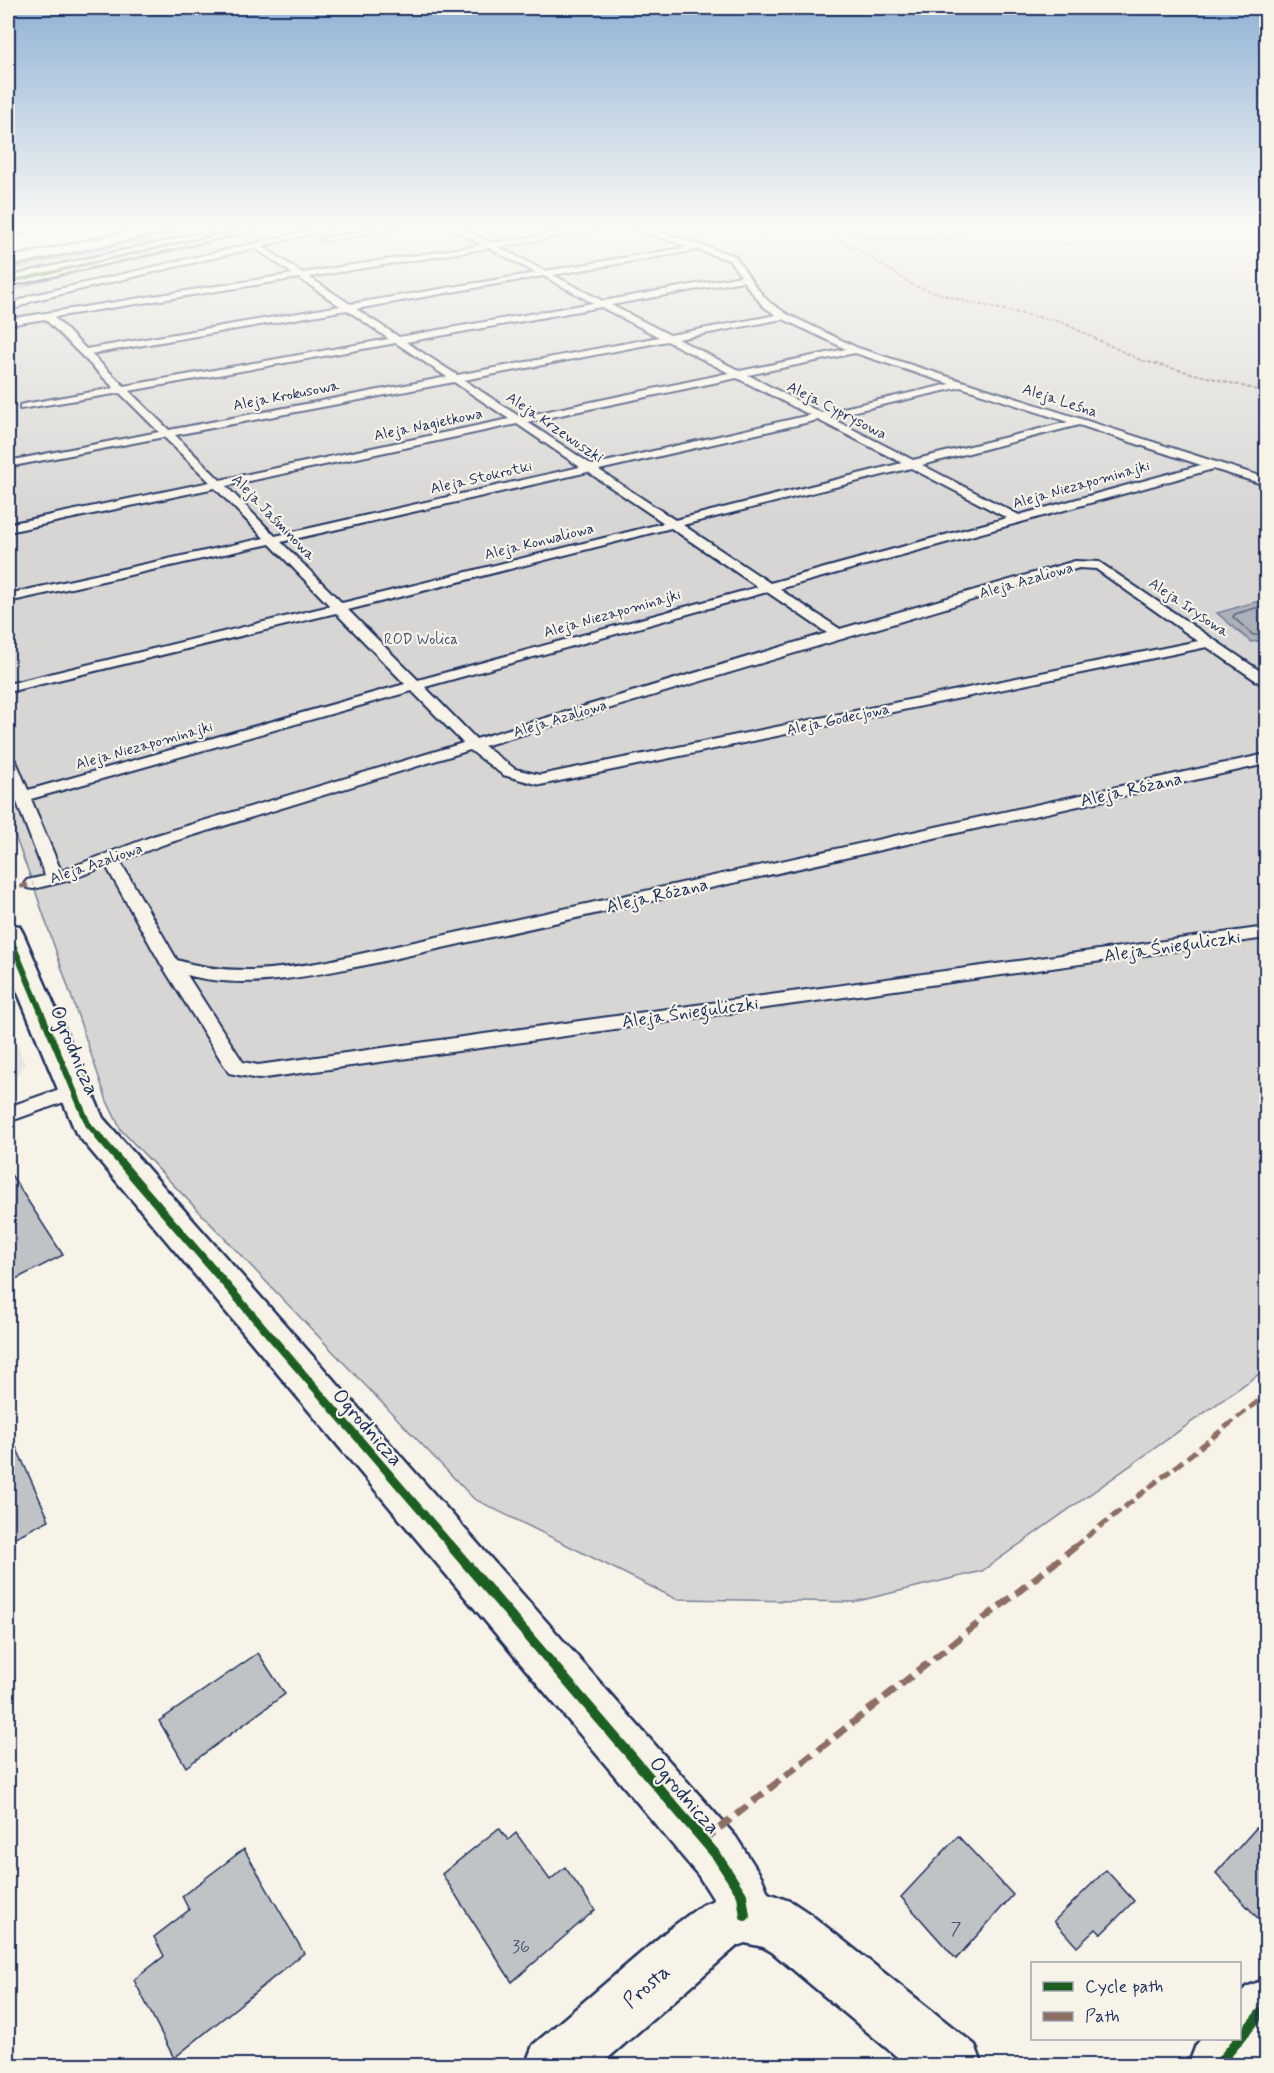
<svg xmlns="http://www.w3.org/2000/svg" width="1274" height="2073" font-family="Mynerve,sans-serif">
  <style>
    .built { fill: #e6e5de }
    .green { fill: #d7d6d4; stroke: #798299; stroke-width: 1.5 }
    .water { fill: #acb0b9; stroke: #727c95; stroke-width: 1.5 }
    .lines { fill: none; stroke-linecap: round; stroke-linejoin: round }
    .shore { stroke: #556382; stroke-width: 1.5 }
    .stream { fill: #727c95; fill-rule: evenodd }
    .building { fill: #c0c3c5; stroke: #1b2f5e; stroke-width: 1.5 }
    .service-casing { stroke: #1b2f5e; stroke-width: 4 }
    .minor-casing { stroke: #1b2f5e; stroke-width: 5 }
    .tertiary-casing { stroke: #1b2f5e; stroke-width: 5 }
    .motorway-casing { stroke: #1b2f5e; stroke-width: 5 }
    .service { fill: #f7f3e8; fill-rule: evenodd }
    .minor { fill: #f7f3e8; fill-rule: evenodd }
    .tertiary { fill: #f7f3e8; fill-rule: evenodd }
    .motorway { fill: #f7f3e8; fill-rule: evenodd }
    .quiet-far3 { stroke: #8d6e63; stroke-width: 2; stroke-dasharray: 4 2; stroke-linecap: butt }
    .quiet-far2 { stroke: #8d6e63; stroke-width: 4.5; stroke-dasharray: 8 4.5; stroke-linecap: butt }
    .quiet-far1 { stroke: #8d6e63; stroke-width: 5; stroke-dasharray: 11 5; stroke-linecap: butt }
    .quiet { stroke: #8d6e63; stroke-width: 7; stroke-dasharray: 14 7; stroke-linecap: butt }
    .cycleway-far3-casing { stroke: #f7f3e8; stroke-width: 4.5 }
    .cycleway-far2-casing { stroke: #f7f3e8; stroke-width: 10 }
    .cycleway-far1-casing { stroke: #f7f3e8; stroke-width: 11 }
    .cycleway-casing { stroke: #f7f3e8; stroke-width: 14 }
    .cycleway-far3 { stroke: #1b5e20; stroke-width: 3 }
    .cycleway-far2 { stroke: #1b5e20; stroke-width: 6 }
    .cycleway-far1 { stroke: #1b5e20; stroke-width: 8 }
    .cycleway { stroke: #1b5e20; stroke-width: 10 }
    .labels { text-anchor: middle; stroke-width: 4.5; stroke-linejoin: round; paint-order: stroke }
    .far-street-label { font-size: 15px; fill: #1b2f5e; stroke: #f7f3e8 }
    .far-park-label { font-size: 15px; fill: #415076; stroke: #f7f3e8 }
    .street-label { font-size: 18px; fill: #1b2f5e; stroke: #f7f3e8 }
    .near-number-label { font-size: 18px; fill: #445478 }
    .near-street-label { font-size: 21px; fill: #1b2f5e; stroke: #f7f3e8 }
  </style>
  <rect width="100%" height="100%" fill="#f7f3e8"/>
  <filter id="ink" filterUnits="userSpaceOnUse"><feTurbulence type="fractalNoise" baseFrequency=".0167" numOctaves="2"/><feDisplacementMap in="SourceGraphic" scale="12" xChannelSelector="R" yChannelSelector="G"/><feConvolveMatrix kernelMatrix="1 2 1 2 8 2 1 2 1" color-interpolation-filters="sRGB"/></filter>
  <g filter="url(#ink)">
    <path class="built" d="M8,1020L25,1065L8,1086Z"/>
    <g class="green">
      <path d="M8,226H68L8,239Z"/>
      <path d="M206,226H239L8,278V270Z"/>
      <path d="M285,226H1266V1369L982,1571L854,1602L676,1599L474,1499L121,1130L107,1101L33,884L8,817V292L43,280Z"/>
    </g>
    <path class="water" d="M1266,599V640L1251,642L1217,613Z"/>
    <g class="lines">
      <path class="shore" d="M1266,605L1235,614L1233,617L1253,635H1266"/>
      <path class="stream" d="M836,226H842L868,238L1105,244L1103,245L867,240Z"/>
    </g>
    <g class="building">
      <path d="M8,1170L63,1255L8,1283Z"/>
      <path d="M8,1429L49,1520L8,1541Z"/>
      <path d="M258,1653L285,1694L186,1767L159,1721Z"/>
      <path d="M1266,1817V1927L1216,1873Z"/>
      <path d="M499,1828L508,1840L516,1833L550,1880L565,1867L595,1910L512,1982L442,1874Z"/>
      <path d="M958,1836L1013,1895L956,1959L901,1897Z"/>
      <path d="M244,1849L304,1953L174,2058L134,1980L164,1956L154,1937L189,1910L182,1896Z"/>
      <path d="M1106,1870L1134,1901L1101,1934L1096,1929L1077,1947L1054,1921Z"/>
    </g>
    <g class="lines">
      <defs>
        <g id="service">
          <path d="M329,226H343L262,246L302,273L482,245L448,226H458L491,243L601,226H619L498,247L545,271L688,247L627,226H639L735,256L755,286L769,302L787,314L858,348L1266,478V485L1213,469L779,589L840,629L1075,561L1099,562L1266,675V685L1261,684L1207,647L540,785L503,775L470,750L165,844L120,861L177,960C227,976 277,970 328,961L1266,754V764L366,965C307,976 246,991 187,975L243,1062L258,1065L1266,927V938L258,1079L229,1073L161,964L106,866L70,880L33,889L27,888L24,884L27,880L45,876L8,779V756L16,761L28,790L405,684L336,613L8,692V684L330,606L270,544L8,602V594L264,538L215,488L8,532V524L210,482L164,437L8,467V461L159,432L120,393L20,409V405L24,404L114,388L45,319L8,325V319L293,274L255,248L32,301L8,312V306L29,296ZM489,248L536,273L350,304L309,277ZM698,250L729,260L741,276L603,301L553,275ZM543,276L593,303L399,337L356,309ZM299,278L340,306L86,349L54,317ZM743,281L763,306L776,315L670,335L611,305ZM601,307L659,337L457,375L406,342ZM347,310L389,339L124,386L91,354ZM783,319L846,349L740,371L678,339ZM667,341L729,373L520,417L464,380ZM396,343L447,377L169,430L129,391ZM855,353L950,384L821,413L748,375ZM737,378L810,415L592,465L527,422ZM454,382L509,419L220,480L175,435ZM961,387L1068,422L913,460L829,417ZM818,420L902,463L675,520L599,470ZM517,424L580,467L275,536L226,486ZM1079,425L1201,465L1019,515L922,465ZM911,468L1007,518L770,583L683,525ZM588,472L664,523L342,603L281,542ZM671,528L758,587L418,680L348,610ZM1079,568L1096,569L1198,641L540,775L515,769L484,746ZM767,592L827,633L476,739L425,687ZM412,691L463,743L153,836L61,871L31,799Z"/>
          <path d="M392,226H411L324,241L320,239Z"/>
          <path d="M74,1084L81,1086L84,1091L81,1096L8,1122V1107Z"/>
        </g>
        <g id="minor">
          <path d="M8,924L19,926L23,933L103,1118L736,1837L761,1876L768,1893L792,1902L810,1914L975,2045L983,2066H908L772,1952L763,1947L745,1943L737,1946L599,2066H525L533,2045L668,1930L702,1905L714,1900L698,1875L76,1133L8,969Z"/>
          <path d="M1266,1979V2051L1255,2066H1188L1196,2045L1202,2038H1240V1994L1246,1987Z"/>
        </g>
        <path id="tertiary" d="M236,226H261L254,230L8,286V278L31,271Z"/>
        <path id="motorway" d="M155,226H180L173,230L8,266V258Z"/>
      </defs>
      <use href="#service" class="service-casing"/>
      <use href="#minor" class="minor-casing"/>
      <use href="#tertiary" class="tertiary-casing"/>
      <use href="#motorway" class="motorway-casing"/>
      <use href="#service" class="service"/>
      <use href="#minor" class="minor"/>
      <use href="#tertiary" class="tertiary"/>
      <use href="#motorway" class="motorway"/>
      <g class="quiet-far3">
        <path d="M812,226L859,250L915,286L967,302L1061,322L1140,360L1266,392"/>
        <path d="M1260,408H1266"/>
      </g>
      <path class="quiet-far2" d="M8,889L33,884"/>
      <path class="quiet-far1" d="M1074,1547L1266,1395"/>
      <path class="quiet" d="M703,1841L1076,1546"/>
      <defs>
        <path id="cycleway-far3" d="M8,282L254,226"/>
        <path id="cycleway-far2" d="M8,933L88,1124L100,1138"/>
        <path id="cycleway-far1" d="M98,1136L452,1547"/>
        <g id="cycleway">
          <path d="M451,1546L717,1856L742,1895L745,1916"/>
          <path d="M1217,2066L1266,2007"/>
        </g>
      </defs>
      <use href="#cycleway-far3" class="cycleway-far3-casing"/>
      <use href="#cycleway-far2" class="cycleway-far2-casing"/>
      <use href="#cycleway-far1" class="cycleway-far1-casing"/>
      <use href="#cycleway" class="cycleway-casing"/>
      <use href="#cycleway-far3" class="cycleway-far3"/>
      <use href="#cycleway-far2" class="cycleway-far2"/>
      <use href="#cycleway-far1" class="cycleway-far1"/>
      <use href="#cycleway" class="cycleway"/>
    </g>
  </g>
  <linearGradient id="sky" x2="0" y2="1"><stop stop-color="#90b2d5"/><stop offset="0.44" stop-color="#fbfaf5"/><stop offset="1" stop-color="#fbfaf5" stop-opacity="0"/></linearGradient>
  <rect width="1274" height="516" fill="url(#sky)"/>
  <g class="labels">
    <g class="far-street-label">
      <text transform="translate(286 395) rotate(-11)" y="5">Aleja Krokusowa</text>
      <text transform="translate(1060 400) rotate(18)" y="5">Aleja Leśna</text>
      <text transform="translate(837 410) rotate(27)" y="5">Aleja Cyprysowa</text>
      <text transform="translate(428 424) rotate(-12)" y="5">Aleja Nagietkowa</text>
      <text transform="translate(555 427) rotate(34)" y="5">Aleja Krzewuszki</text>
      <text transform="translate(481 477) rotate(-13)" y="5">Aleja Stokrotki</text>
      <text transform="translate(1081 484) rotate(-16)" y="5">Aleja Niezapominajki</text>
      <text transform="translate(274 517) rotate(46)" y="5">Aleja Jaśminowa</text>
      <text transform="translate(539 541) rotate(-14)" y="5">Aleja Konwaliowa</text>
      <text transform="translate(1026 580) rotate(-16)" y="5">Aleja Azaliowa</text>
      <text transform="translate(1189 607) rotate(34)" y="5">Aleja Irysowa</text>
      <text transform="translate(612 613) rotate(-16)" y="5">Aleja Niezapominajki</text>
      <text transform="translate(560 718) rotate(-17)" y="5">Aleja Azaliowa</text>
      <text transform="translate(838 719) rotate(-12)" y="5">Aleja Godecjowa</text>
      <text transform="translate(144 745) rotate(-16)" y="5">Aleja Niezapominajki</text>
      <text transform="translate(96 863) rotate(-19)" y="5">Aleja Azaliowa</text>
    </g>
    <g class="far-park-label">
      <text x="421" y="644">ROD Wolica</text>
    </g>
    <g class="street-label">
      <text transform="translate(1131 789) rotate(-13)" y="6">Aleja Różana</text>
      <text transform="translate(657 895) rotate(-13)" y="6">Aleja Różana</text>
      <text transform="translate(1172 946) rotate(-8)" y="6">Aleja Śnieguliczki</text>
      <text transform="translate(690 1012) rotate(-8)" y="6">Aleja Śnieguliczki</text>
    </g>
    <g class="near-number-label">
      <text x="956" y="1934">7</text>
      <text x="521" y="1952">36</text>
    </g>
    <g class="near-street-label">
      <text transform="translate(75 1050) rotate(67)" y="7">Ogrodnicza</text>
      <text transform="translate(368 1427) rotate(49)" y="7">Ogrodnicza</text>
      <text transform="translate(685 1795) rotate(49)" y="7">Ogrodnicza</text>
      <text transform="translate(646 1986) rotate(-41)" y="7">Prosta</text>
    </g>
  </g>
  <rect width="1274" height="2073" fill="none" stroke="#f7f3e8" stroke-width="30"/>
  <rect x="15" y="15" width="1244" height="2043" fill="none" stroke="#1b2f5e" stroke-width="2" filter="url(#ink)"/>
  <rect x="1031" y="1962" width="210" height="78" fill="#f7f3e8" stroke="#9fa5b1" stroke-width="1.5"/>
  <rect x="1043" y="1982" width="30" height="9" fill="#1b5e20" stroke="#9fa5b1" stroke-width="1.5"/>
  <text x="1085" y="1992" font-size="18" fill="#1b2f5e">Cycle path</text>
  <rect x="1043" y="2012" width="30" height="9" fill="#8d6e63" stroke="#9fa5b1" stroke-width="1.5"/>
  <text x="1085" y="2022" font-size="18" fill="#1b2f5e">Path</text>
</svg>
